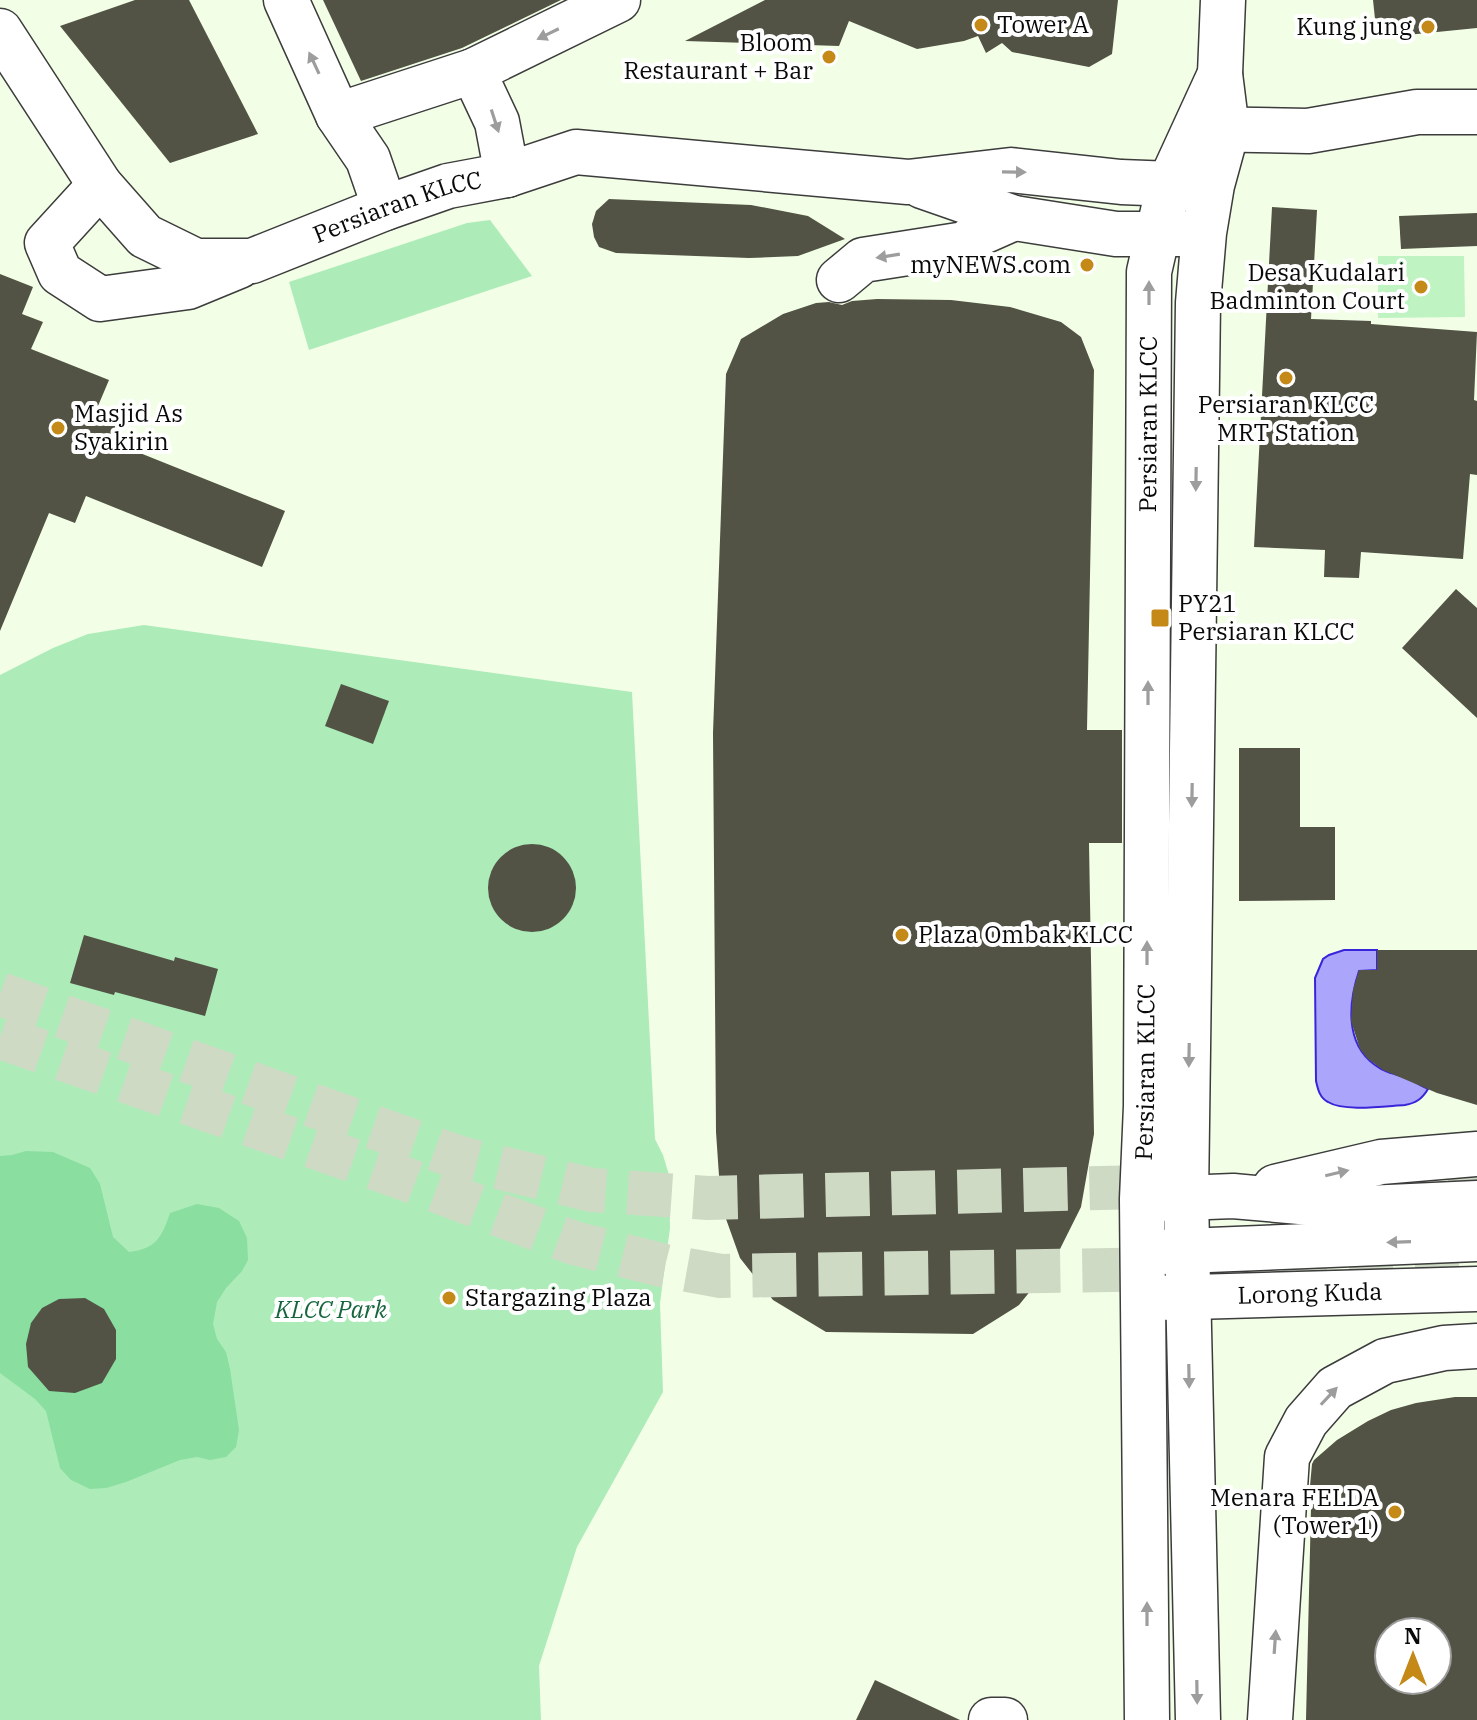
<svg xmlns="http://www.w3.org/2000/svg" width="1477" height="1720" font-family="'IBM Plex Serif',serif">
  <style>
    .green { fill: #adecb8 }
    .forest { fill: #8adea0 }
    .pitch { fill: #bff3c2 }
    .water { fill: #aca5fc; stroke: #3825d9; stroke-width: 2 }
    .building { fill: #525345; fill-rule: evenodd }
    .lines { fill: none; stroke-linecap: round; stroke-linejoin: round }
    .minor-tunnel { stroke: #cfdac5; stroke-width: 44; stroke-dasharray: 44 22; stroke-linecap: butt }
    .minor-casing { stroke: #3c3c3c; stroke-width: 47 }
    .minor { stroke: #fff; stroke-width: 44 }
    .oneway { fill: #9d9d9d }
    .poi-dot { fill: #c48916; stroke: #fff; stroke-width: 3 }
    .labels { text-anchor: middle; stroke-width: 8; stroke-linejoin: round; paint-order: stroke }
    .poi-label { font-size: 24px; fill: #090909; stroke: #fff; text-anchor: start }
    .street-label { font-size: 24px; fill: #090909; stroke: #fff }
    .park-label { font-size: 24px; font-style: italic; fill: #16653d; stroke: #fff }
  </style>
  <rect width="100%" height="100%" fill="#f2ffe6"/>
  <g class="green">
    <path d="M490,220L532,276L309,350L289,282L467,223Z"/>
    <path d="M144,625L632,692L655,1139L663,1155L669,1175L670,1228L660,1303L663,1392L577,1547L539,1666L541,1720H0V675L53,648L88,634Z"/>
  </g>
  <path class="forest" d="M26,1151L53,1152L90,1168L100,1184L113,1237L129,1252C156,1249 162,1237 170,1213L197,1204L219,1208L239,1221L247,1238L248,1260L242,1271L226,1288L217,1302L213,1324L217,1339L226,1352L230,1369L239,1430L236,1447L226,1457L210,1460L197,1457L180,1460L126,1482L106,1488L90,1489L71,1480L60,1468L46,1411L35,1399L0,1373V1156L12,1155Z"/>
  <path class="pitch" d="M1378,256H1464L1465,317L1378,318Z"/>
  <path class="water" d="M1344,950H1377V970L1359,971C1349,1001 1344,1043 1375,1065C1384,1072 1394,1074 1405,1077C1413,1080 1420,1086 1428,1089C1422,1099 1416,1103 1405,1105C1386,1106 1344,1112 1328,1102C1320,1098 1318,1090 1316,1081L1315,978L1323,959L1329,955Z"/>
  <g class="building">
    <path d="M135,0H189L258,134L170,163L60,26Z"/>
    <path d="M323,0H561L462,48L361,81Z"/>
    <path d="M765,0H1118L1112,54L1089,67L1012,52L1002,43L986,53L978,36L964,41L917,49L849,21L839,46L685,41Z"/>
    <path d="M1373,0H1477V28L1377,38Z"/>
    <path d="M609,199L751,205L808,216L845,239L798,256L749,258L616,253L599,247L594,237L592,224L596,211Z"/>
    <path d="M1272,207L1317,210L1311,319L1371,321V324L1477,332L1474,400L1477,401V475L1470,474L1463,559L1361,552L1359,578L1324,577L1325,550L1254,547Z"/>
    <path d="M1477,213V246L1401,249L1399,216Z"/>
    <path d="M0,274L33,287L22,314L43,322L31,349L109,380L98,406L121,414L110,441L285,511L262,567L86,496L75,523L49,513L0,631Z"/>
    <path d="M877,299L951,300L1010,307L1061,322L1081,337L1094,370L1087,730H1122V843H1089L1094,1134L1081,1207L1053,1263L1019,1305L973,1334L826,1332L773,1300L740,1258L721,1205L716,1132L713,733L726,374L741,339L783,314L816,303L829,302L842,305L852,301Z"/>
    <path d="M1456,589L1477,608V718L1402,648Z"/>
    <path d="M341,684L389,701L373,744L325,726Z"/>
    <path d="M1239,748H1300V827H1335V900L1239,901Z"/>
    <circle cx="532" cy="888" r="44"/>
    <path d="M84,935L174,961L175,957L218,969L205,1016L115,992L114,995L70,983Z"/>
    <path d="M1377,950H1477V1105L1437,1093L1383,1070L1367,1058L1360,1049L1351,1021L1353,990L1359,970H1377Z"/>
    <path d="M85,1298L104,1309L116,1330V1359L102,1383L75,1393L49,1391L28,1367L26,1344L31,1323L42,1308L59,1299Z"/>
    <path d="M1455,1397H1477V1720H1306L1311,1507L1309,1497L1312,1464L1314,1460L1337,1440L1368,1421L1391,1410L1416,1403ZM1389,1632H1437V1680H1389Z"/>
    <path d="M875,1680L960,1720H856Z"/>
  </g>
  <g class="lines">
    <g class="minor-tunnel">
      <path d="M0,994L460,1158L592,1190L708,1198L1181,1186"/>
      <path d="M0,1037L400,1177L574,1243L665,1266L721,1276L1179,1269"/>
      <path d="M1382,1181L1477,1178"/>
      <path d="M1283,1267L1477,1264"/>
    </g>
    <defs>
      <g id="minor">
        <path d="M286,0L338,115L368,159L385,208"/>
        <path id="s1" d="M0,31L100,185L145,236L196,261H252L385,208L448,186L507,175L576,152L908,182L1011,170L1121,182L1198,185"/>
        <path d="M473,71L497,122L507,175"/>
        <path d="M338,115L473,71L618,0"/>
        <path d="M1197,129L1308,131L1417,112H1477"/>
        <path d="M100,185L47,243L60,273L100,299L188,287L239,266"/>
        <path d="M922,186L1014,218L1116,234H1186"/>
        <path d="M839,280L863,260L965,244L978,234L1014,218"/>
        <path d="M1275,1187L1381,1162L1477,1154"/>
        <path d="M1157,1199L1233,1196L1367,1208L1477,1203"/>
        <path d="M1160,1252L1477,1239"/>
        <path id="s2" d="M1158,1298L1477,1289"/>
        <path d="M991,1720H1005"/>
        <path id="s3" d="M1147,1720L1142,1199L1146,1106L1149,272L1169,185L1220,74"/>
        <path d="M1198,1720L1186,1198L1198,303L1204,233L1212,185L1227,130L1220,74L1223,0"/>
        <path d="M1270,1720L1287,1457L1306,1421L1335,1388L1385,1361L1444,1348L1477,1346"/>
      </g>
    </defs>
    <use href="#minor" class="minor-casing"/>
    <use href="#minor" class="minor"/>
  </g>
  <defs><path id="oneway-solid" d="M-6-.8H1V-3.2L6.5 0L1 3.2V.8H-6Z" transform="scale(2)"/></defs>
  <g class="oneway">
    <use href="#oneway-solid" transform="translate(548 34) rotate(154)"/>
    <use href="#oneway-solid" transform="translate(314 63) rotate(-115)"/>
    <use href="#oneway-solid" transform="translate(495 121) rotate(72)"/>
    <use href="#oneway-solid" transform="translate(1014 172) rotate(1)"/>
    <use href="#oneway-solid" transform="translate(888 256) rotate(171)"/>
    <use href="#oneway-solid" transform="translate(1149 293) rotate(-90)"/>
    <use href="#oneway-solid" transform="translate(1196 479) rotate(91)"/>
    <use href="#oneway-solid" transform="translate(1148 693) rotate(-90)"/>
    <use href="#oneway-solid" transform="translate(1192 795) rotate(91)"/>
    <use href="#oneway-solid" transform="translate(1147 953) rotate(-90)"/>
    <use href="#oneway-solid" transform="translate(1189 1055) rotate(91)"/>
    <use href="#oneway-solid" transform="translate(1337 1173) rotate(-13)"/>
    <use href="#oneway-solid" transform="translate(1399 1242) rotate(178)"/>
    <use href="#oneway-solid" transform="translate(1189 1376) rotate(89)"/>
    <use href="#oneway-solid" transform="translate(1329 1396) rotate(-47)"/>
    <use href="#oneway-solid" transform="translate(1147 1614) rotate(-90)"/>
    <use href="#oneway-solid" transform="translate(1275 1642) rotate(-86)"/>
    <use href="#oneway-solid" transform="translate(1197 1692) rotate(89)"/>
  </g>
  <g class="poi-dot">
    <circle cx="981" cy="25" r="8"/>
    <circle cx="1428" cy="27" r="8"/>
    <circle cx="829" cy="57" r="8"/>
    <circle cx="1087" cy="265" r="8"/>
    <circle cx="1421" cy="287" r="8"/>
    <circle cx="1286" cy="378" r="8"/>
    <circle cx="58" cy="428" r="8"/>
    <rect x="1150" y="608" width="20" height="20" rx="4"/>
    <circle cx="902" cy="935" r="8"/>
    <circle cx="449" cy="1298" r="8"/>
    <circle cx="1395" cy="1512" r="8"/>
  </g>
  <g class="labels">
    <g class="poi-label">
      <text x="997" y="33">Tower A</text>
      <text x="1412" y="35" text-anchor="end">Kung jung</text>
      <text x="813" y="51" text-anchor="end">Bloom<tspan x="813" dy="28">Restaurant + Bar</tspan></text>
      <text x="1071" y="273" text-anchor="end">myNEWS.com</text>
      <text x="1405" y="281" text-anchor="end">Desa Kudalari<tspan x="1405" dy="28">Badminton Court</tspan></text>
      <text x="1286" y="413" text-anchor="middle">Persiaran KLCC<tspan x="1286" dy="28">MRT Station</tspan></text>
      <text x="74" y="422">Masjid As<tspan x="74" dy="28">Syakirin</tspan></text>
      <text x="1178" y="612">PY21<tspan x="1178" dy="28">Persiaran KLCC</tspan></text>
      <text x="918" y="943">Plaza Ombak KLCC</text>
      <text x="465" y="1306">Stargazing Plaza</text>
      <text x="1379" y="1506" text-anchor="end">Menara FELDA<tspan x="1379" dy="28">(Tower 1)</tspan></text>
    </g>
    <g class="street-label">
      <text dy="8" stroke="none"><textPath href="#s1" startOffset="520">Persiaran KLCC</textPath></text>
      <text dy="8" stroke="none"><textPath href="#s3" startOffset="1296">Persiaran KLCC</textPath></text>
      <text dy="8" stroke="none"><textPath href="#s3" startOffset="648">Persiaran KLCC</textPath></text>
      <text dy="8" stroke="none"><textPath href="#s2" startOffset="152">Lorong Kuda</textPath></text>
    </g>
    <g class="park-label">
      <text x="331" y="1318">KLCC Park</text>
    </g>
  </g>
  <g transform="translate(1413 1656)"><circle r="38" fill="#ffffff" stroke="#9d9d9d" stroke-width="2"/>
  <path d="M0-6L14 30L0 20L-14 30Z" fill="#c48916"/>
  <text y="-12" font-size="22" font-weight="bold" text-anchor="middle" fill="#090909">N</text>
  </g>
</svg>
